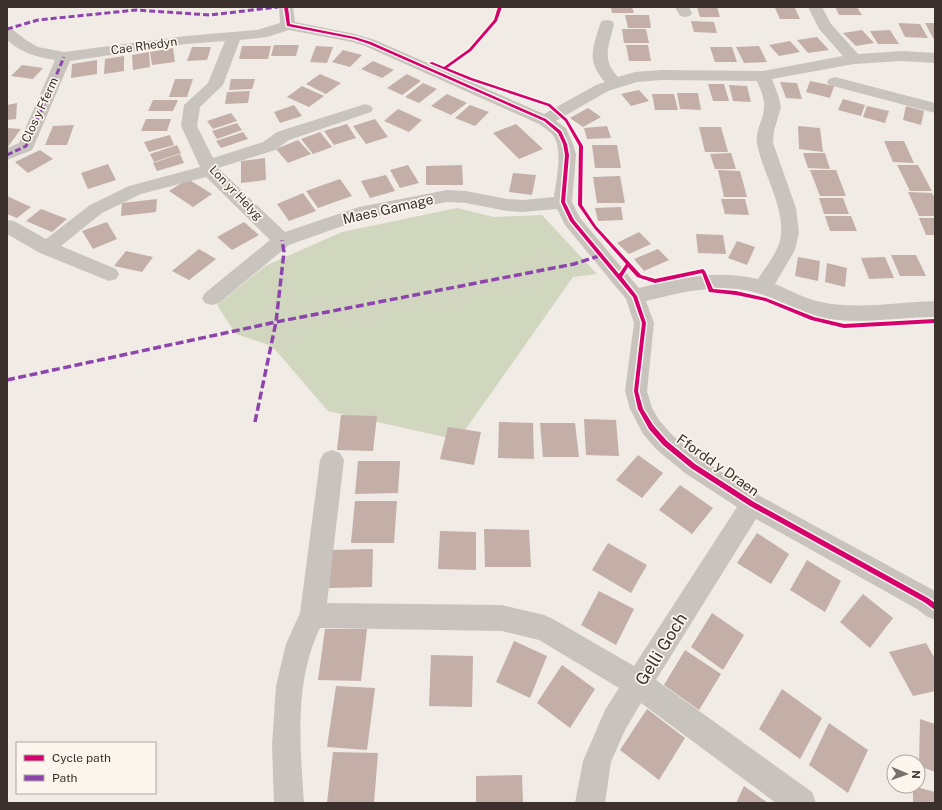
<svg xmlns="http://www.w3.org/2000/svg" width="942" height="810" font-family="'Public Sans',sans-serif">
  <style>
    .green { fill: #d1d6bf }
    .building { fill: #c3afa7 }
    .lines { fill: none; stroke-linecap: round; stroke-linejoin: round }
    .minor { fill: #c9c3be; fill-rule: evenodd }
    .quiet-far1 { stroke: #8e44ad; stroke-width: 3; stroke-dasharray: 6 3; stroke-linecap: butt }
    .quiet { stroke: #8e44ad; stroke-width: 3.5; stroke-dasharray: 8 3.5; stroke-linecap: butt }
    .cycleway-casing { stroke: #fbf5ee; stroke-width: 3 }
    .cycleway { fill: #d6006c; fill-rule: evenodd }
    .labels { text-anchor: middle; stroke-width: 3.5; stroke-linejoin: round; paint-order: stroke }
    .far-street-label { font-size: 12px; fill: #3b302b; stroke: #fbf5ee }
    .street-label { font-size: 14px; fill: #3b302b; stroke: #fbf5ee }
    .near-street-label { font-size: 17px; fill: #3b302b; stroke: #fbf5ee }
  </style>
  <rect width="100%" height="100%" fill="#f0ebe5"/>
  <path class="green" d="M457,208L494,217L542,215L597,274L573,277L458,440L328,411L272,346L236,334L217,305L265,266L342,232Z"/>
  <g class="building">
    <path d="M611,7H632L634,13H612Z"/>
    <path d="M697,7H717L720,17H700Z"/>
    <path d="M835,7H857L862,15H839Z"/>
    <path d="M775,8H795L800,19H780Z"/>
    <path d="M625,15H649L651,28H628Z"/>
    <path d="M691,21L714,22L717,33L694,32Z"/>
    <path d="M898,23L920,24L928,38L905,37Z"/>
    <path d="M925,23H935V38H933Z"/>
    <path d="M622,29H646L649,43H624Z"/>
    <path d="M862,30L874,43L856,46L843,33Z"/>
    <path d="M890,30L899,44H878L870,31Z"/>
    <path d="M817,37L829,50L808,53L797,40Z"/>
    <path d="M790,41L800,52L779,56L769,45Z"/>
    <path d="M274,45H299L296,56H271Z"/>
    <path d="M626,45H648L651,61H629Z"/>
    <path d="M242,46H271L268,59H239Z"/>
    <path d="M316,46L333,47L327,63L310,62Z"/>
    <path d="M759,46L767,62L744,63L736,47Z"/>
    <path d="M192,47H211L207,60L187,61Z"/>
    <path d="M710,47H732L737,62H715Z"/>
    <path d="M173,48L175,62L152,65L150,52Z"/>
    <path d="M343,50L362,55L350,67L332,62Z"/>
    <path d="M149,52L150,67L133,70L132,55Z"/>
    <path d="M124,56V71L104,74L105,59Z"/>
    <path d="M97,60V74L71,78L72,64Z"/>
    <path d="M373,61L394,70L382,78L361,69Z"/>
    <path d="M22,65L43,68L33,79L11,76Z"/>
    <path d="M320,74L341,83L326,94L306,84Z"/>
    <path d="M407,74L421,81L402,95L387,88Z"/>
    <path d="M175,79H193L187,97H169Z"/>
    <path d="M231,79H255L252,89L229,90Z"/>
    <path d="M810,81L834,86L830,98L806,92Z"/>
    <path d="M780,82L797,83L802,99L786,98Z"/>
    <path d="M423,83L437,89L419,103L405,97Z"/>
    <path d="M708,84H724L729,101H713Z"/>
    <path d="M729,85L747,86L751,102L733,101Z"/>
    <path d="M302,86L324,96L309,107L287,97Z"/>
    <path d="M639,90L649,101L631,106L621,94Z"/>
    <path d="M250,91L248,103L225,104L227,92Z"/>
    <path d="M677,93H698L701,110L680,109Z"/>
    <path d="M447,94L467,103L451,115L431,106Z"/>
    <path d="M652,94H674L678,110H655Z"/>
    <path d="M843,99L865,105L861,116L838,110Z"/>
    <path d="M153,100H178L173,111H148Z"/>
    <path d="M17,103L16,119L7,120V105Z"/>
    <path d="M294,105L302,116L280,123L274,112Z"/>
    <path d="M470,105L489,112L475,126L455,118Z"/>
    <path d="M867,106L889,111L885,123L863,117Z"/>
    <path d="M906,106L924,111L921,125L903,120Z"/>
    <path d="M588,108L601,117L583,127L570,118Z"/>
    <path d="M398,109L422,120L409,132L384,121Z"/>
    <path d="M231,113L237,121L213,129L207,121Z"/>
    <path d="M146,119H171L167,131H141Z"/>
    <path d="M375,119L388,137L366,144L353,126Z"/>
    <path d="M237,123L242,130L217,139L212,131Z"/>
    <path d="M347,124L356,138L334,145L324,131Z"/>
    <path d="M516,124L543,149L519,159L493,133Z"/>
    <path d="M74,125L67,145H45L53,126Z"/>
    <path d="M607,126L611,138L587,139L584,128Z"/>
    <path d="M798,126L820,128L823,152L799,149Z"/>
    <path d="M699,127H721L728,152H705Z"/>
    <path d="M7,128L21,129L7,148Z"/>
    <path d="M243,132L248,139L221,148L216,141Z"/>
    <path d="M320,132L332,147L313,154L301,139Z"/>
    <path d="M170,135L174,145L149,152L144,142Z"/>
    <path d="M298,140L311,154L288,163L276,149Z"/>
    <path d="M884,141H904L914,163L893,162Z"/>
    <path d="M177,145L181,153L154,162L150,154Z"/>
    <path d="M592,145H617L621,168H595Z"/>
    <path d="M40,150L53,159L28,173L15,162Z"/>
    <path d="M731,153L736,169H715L710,154Z"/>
    <path d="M803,153H825L830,169L808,168Z"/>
    <path d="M180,154L184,163L157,171L153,163Z"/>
    <path d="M265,158L266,180L241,183V161Z"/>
    <path d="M108,164L116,180L88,189L81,173Z"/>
    <path d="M408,165L419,183L400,188L390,170Z"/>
    <path d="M462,165L463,185H426V166Z"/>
    <path d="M897,165H918L932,191H910Z"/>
    <path d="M718,170L740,171L747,197H724Z"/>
    <path d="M810,170H836L846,196H820Z"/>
    <path d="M513,173L536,175L532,195L509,192Z"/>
    <path d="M386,175L395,191L370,198L361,181Z"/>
    <path d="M620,176L625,203H597L593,177Z"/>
    <path d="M188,179L212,194L193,207L169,191Z"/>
    <path d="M340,179L352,196L318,208L306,191Z"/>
    <path d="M908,192L932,193L935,198V216H919Z"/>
    <path d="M303,193L316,211L289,221L277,204Z"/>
    <path d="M7,196L31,207L17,218L7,214Z"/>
    <path d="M819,198H843L849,214H824Z"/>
    <path d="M157,199L156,212L121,216L122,203Z"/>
    <path d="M721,199H745L749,215L725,214Z"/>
    <path d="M621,207L623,220L598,221L595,208Z"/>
    <path d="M41,209L67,219L52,232L26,221Z"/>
    <path d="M825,216H851L857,231H830Z"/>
    <path d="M919,218H935V235H926Z"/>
    <path d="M107,222L117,239L93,249L82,231Z"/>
    <path d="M244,222L259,235L232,250L217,237Z"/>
    <path d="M639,232L651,244L629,254L617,243Z"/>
    <path d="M696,234L723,235L726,254L698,253Z"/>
    <path d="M737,241L755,247L747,265L728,258Z"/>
    <path d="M199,249L216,259L189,280L172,271Z"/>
    <path d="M658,249L669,260L644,271L634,259Z"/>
    <path d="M126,251L153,257L142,272L114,266Z"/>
    <path d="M891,255H916L926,276H900Z"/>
    <path d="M798,257L820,261L818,281L795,276Z"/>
    <path d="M885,257L894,278L869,279L861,258Z"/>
    <path d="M827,263L847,268L845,287L825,282Z"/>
    <path d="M341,415L377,416L373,451L337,450Z"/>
    <path d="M584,419L616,420L619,456L586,455Z"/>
    <path d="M499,422L533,423L534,459L498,458Z"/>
    <path d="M540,423H575L579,457H543Z"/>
    <path d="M448,427L481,432L474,465L440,459Z"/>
    <path d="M638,455L663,473L642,498L616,480Z"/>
    <path d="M358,461H400L398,493L355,494Z"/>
    <path d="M680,485L713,508L692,534L659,510Z"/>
    <path d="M355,501H397L394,543H351Z"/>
    <path d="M484,529L529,530L531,567H485Z"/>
    <path d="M440,531L476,532V570L438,569Z"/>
    <path d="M757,533L789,554L771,584L737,563Z"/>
    <path d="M608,543L647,565L631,593L592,570Z"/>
    <path d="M373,549L372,587L329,588L332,550Z"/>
    <path d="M807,560L841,581L825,612L790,590Z"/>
    <path d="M599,591L634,609L616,645L581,625Z"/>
    <path d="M863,594L893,618L870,648L840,622Z"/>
    <path d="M712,613L744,635L723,670L691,647Z"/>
    <path d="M325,629H367L361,681L318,680Z"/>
    <path d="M514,641L547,656L530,698L496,682Z"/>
    <path d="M926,643L935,659V691L913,696L889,652Z"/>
    <path d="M685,650L721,674L699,710L664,685Z"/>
    <path d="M431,655L473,656L472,707L429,706Z"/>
    <path d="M562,665L595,689L570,728L537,703Z"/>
    <path d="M336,686L375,688L367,750L327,747Z"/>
    <path d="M782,689L822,718L800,759L759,729Z"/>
    <path d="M647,709L685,738L659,780L620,750Z"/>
    <path d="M920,719L935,724V772L919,766Z"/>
    <path d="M829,723L868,750L848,793L809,765Z"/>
    <path d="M333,752L378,753L374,803H327Z"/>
    <path d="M522,775L523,803H476V776Z"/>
    <path d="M744,786L768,803H736Z"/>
    <path d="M913,786L935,792V803H913Z"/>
  </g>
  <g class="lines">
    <g class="minor">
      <path d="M279,7H293L295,22L355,34L375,40L544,114L596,85L605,82C586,61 593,48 600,24L602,21L607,20L612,21L614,24C609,46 601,59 618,77L635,72L661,70L763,71L843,56L819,29L808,7H822L831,24L858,54L902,51L935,53V63L902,61L854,64L772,79L779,98L781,107L774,131L773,143L796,208L799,233L795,250L775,284C790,290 805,299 821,302C858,310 897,302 935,301V317C900,317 864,324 829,319C803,315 782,300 757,293C721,282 682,292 646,301L654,323L647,391L652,408L659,420L673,436L701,459L760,496L935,591V620L926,616L917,609L756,519L656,680L812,792L816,803H776L641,703L625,730L611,762L605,803H575L583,761L605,710L619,688L539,640L502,631L320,628C294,682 300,745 304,803H274L272,745L276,686L286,644L300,613L320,460L324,453L332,450L340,453L344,460L327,603L502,605L544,615L553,619L634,666L737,507L685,473L657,450L643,434L630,409L625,391L634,323L626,299L565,225L557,209L523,212L507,211L466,203L447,202L362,219L289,245L219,303L212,305L205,303L202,298L205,293L270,240L206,177L141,194L102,213L61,246L116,269L119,274L116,279L109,281L40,253L7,234V220L14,221L46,239L90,205L129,186L200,167L181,126L184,105L208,83L225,41L186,44L70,61L34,146L32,150L7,160V148L19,143L55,60C37,57 21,53 7,40V28L12,29L26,40L38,47L64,52L186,36L257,30L280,23ZM289,30L352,42L365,46L539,124C543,127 548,130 552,134C564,147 556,180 554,197L523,200L507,199L466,191L447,190L359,207L285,232L218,168L275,150L289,140L371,112L373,109L371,106L365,104L359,106L277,132L263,142L213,158L197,126L200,107L223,85L240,40L267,37ZM661,80L757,81C760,89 765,98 764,107C764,119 755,130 757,143C762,174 789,212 779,244C774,257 765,268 758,279C718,269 679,278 639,288L580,218L572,202L576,155L573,144L566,128L556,121L608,91L637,82Z"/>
      <path d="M675,7H689L692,13L690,16L685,17L680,16Z"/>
      <path d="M835,77L935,103V113L829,85L827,82L829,79Z"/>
    </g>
    <g class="quiet-far1">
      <path d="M7,29L38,20L136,10L210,15L278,7"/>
      <path d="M7,155L26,146L64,57"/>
    </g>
    <g class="quiet">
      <path d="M7,380L276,322L574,264L602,255"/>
      <path d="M255,422L276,322L284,252L282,240"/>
    </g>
    <defs>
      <path id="cycleway" d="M284,7H288L290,24L355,37L371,42L546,119L561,131L567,144L569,155L565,202L574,220L619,274L626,264L594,228L578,205L579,146L565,121L548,106L470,80L429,63L432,62L444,67L469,49L494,20L498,7H502L497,21L471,51L447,68L472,78L550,104L567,119L583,146L582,205L596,226L641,275L655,279L703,269L705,271L713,289L736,291L766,298L814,317L844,324L935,319V323L844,328L811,320L765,301L736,295L709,292L702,273L655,283L637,277L628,267L622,277L637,296L646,323L638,391L643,409L653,425L667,441L695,464L754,502L928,598L935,603V610L924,602L750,506L691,468L663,445L649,429L638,409L634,391L642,323L633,297L570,221L561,202L565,155L563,144L558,133L544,121L369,44L354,39L287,26Z"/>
    </defs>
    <use href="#cycleway" class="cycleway-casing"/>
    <use href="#cycleway" class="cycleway"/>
  </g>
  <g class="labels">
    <g class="far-street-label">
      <text transform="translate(144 46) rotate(-8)" y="4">Cae Rhedyn</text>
      <text transform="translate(40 110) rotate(-65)" y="4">Clos y Fferm</text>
      <text transform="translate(236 193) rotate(46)" y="4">Lon yr Helyg</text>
    </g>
    <g class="street-label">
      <text transform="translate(388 209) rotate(-13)" y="5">Maes Gamage</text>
      <text transform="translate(718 465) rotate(35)" y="5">Ffordd y Draen</text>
    </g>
    <g class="near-street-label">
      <text transform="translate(661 649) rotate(-58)" y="6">Gelli Goch</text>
    </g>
  </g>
  <rect width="942" height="810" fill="none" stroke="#3b302b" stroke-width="16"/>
  <rect x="16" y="742" width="140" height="52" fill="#fbf5ee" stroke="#aea6a0"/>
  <rect x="24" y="755" width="20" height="6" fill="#d6006c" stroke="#aea6a0"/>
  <text x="52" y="762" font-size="12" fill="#3b302b">Cycle path</text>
  <rect x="24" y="775" width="20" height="6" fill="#8e44ad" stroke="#aea6a0"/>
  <text x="52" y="782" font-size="12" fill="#3b302b">Path</text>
  <g transform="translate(906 774) rotate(92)"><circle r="19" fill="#fbf5ee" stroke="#aea6a0"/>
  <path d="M0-3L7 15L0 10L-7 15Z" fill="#7a716c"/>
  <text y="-6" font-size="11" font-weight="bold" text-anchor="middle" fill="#3b302b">N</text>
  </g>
</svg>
